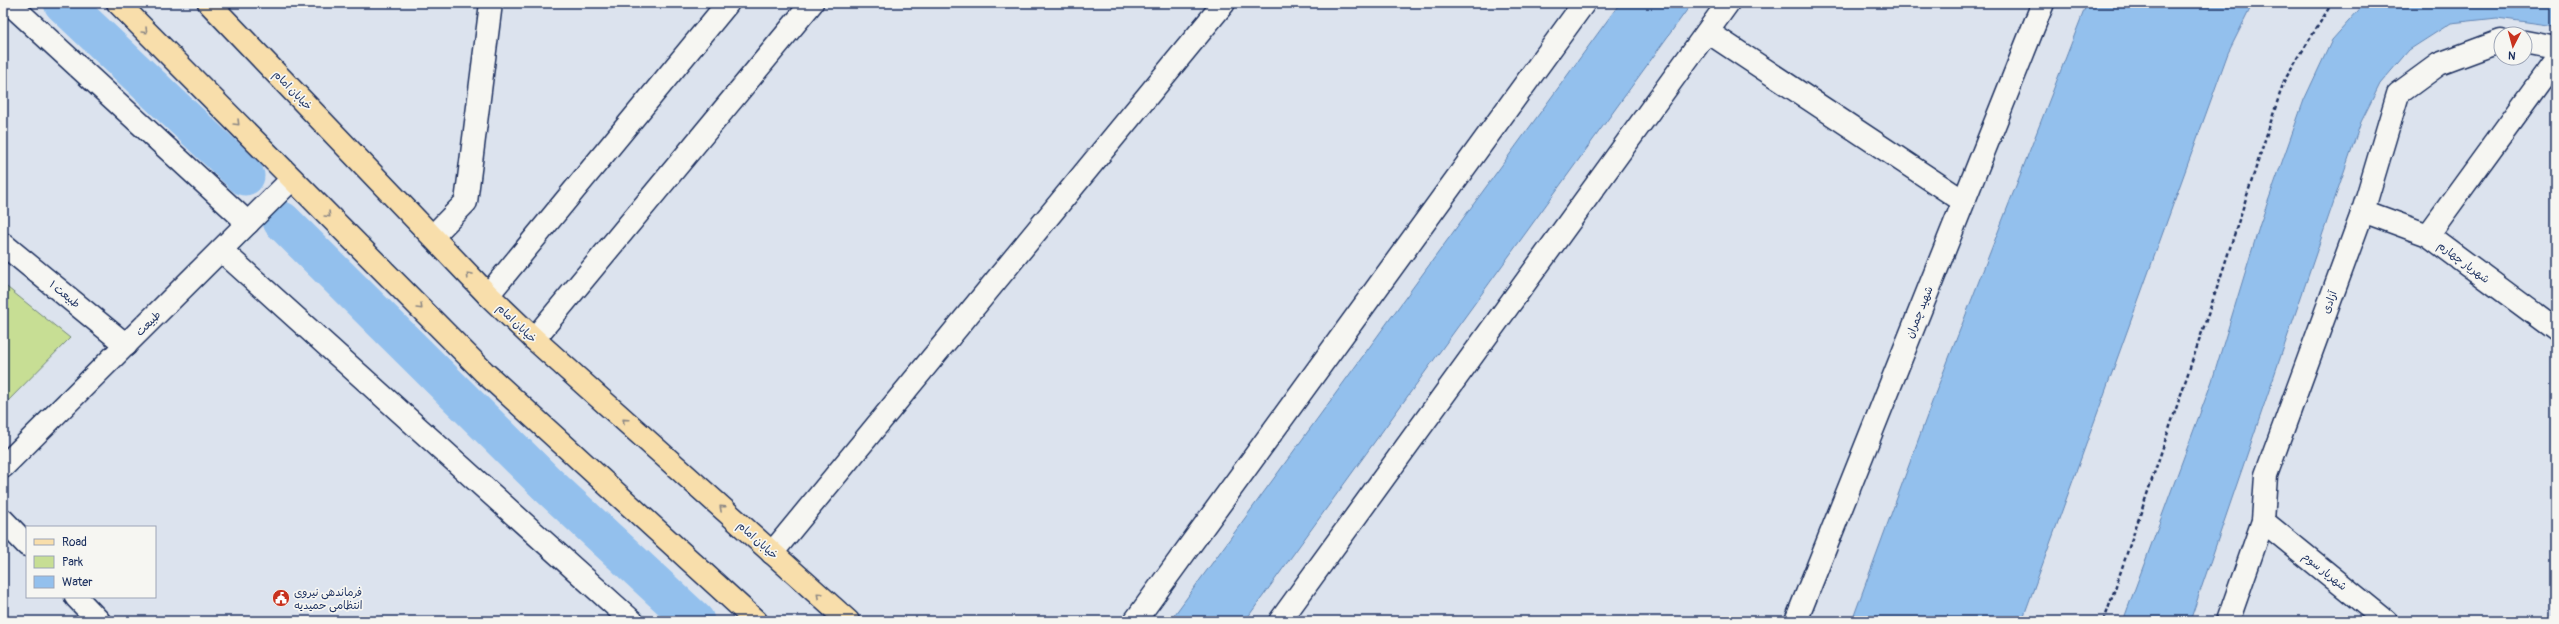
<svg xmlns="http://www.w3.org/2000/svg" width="2559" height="624" font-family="Pangolin,'Playpen Sans Arabic',sans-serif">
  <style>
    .green { fill: #c7de94; stroke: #718679 }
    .water { fill: #93c0ed; stroke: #6386b4 }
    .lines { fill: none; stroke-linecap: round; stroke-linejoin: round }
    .canal { stroke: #93c0ed; stroke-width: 39 }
    .minor-casing { stroke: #1b2f5e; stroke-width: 25 }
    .major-casing { stroke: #1b2f5e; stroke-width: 25 }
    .path { stroke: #1b2f5e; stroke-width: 2.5; stroke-dasharray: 4 3; stroke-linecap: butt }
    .minor { stroke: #f6f6f2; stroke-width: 22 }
    .major { stroke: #f8deab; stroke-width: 22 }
    .oneway { stroke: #8a8684 }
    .labels { text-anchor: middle; stroke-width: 3.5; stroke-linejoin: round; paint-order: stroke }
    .street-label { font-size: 11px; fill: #1b2f5e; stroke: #f6f6f2 }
    .poi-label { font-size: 11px; fill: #1b2f5e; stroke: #f6f6f2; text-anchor: start }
  </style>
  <rect width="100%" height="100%" fill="#dce3ee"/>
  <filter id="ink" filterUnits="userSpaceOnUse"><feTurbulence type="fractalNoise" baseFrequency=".025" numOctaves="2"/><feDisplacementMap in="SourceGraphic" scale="8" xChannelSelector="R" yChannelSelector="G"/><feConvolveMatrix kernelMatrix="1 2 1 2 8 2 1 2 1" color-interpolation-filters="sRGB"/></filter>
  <g filter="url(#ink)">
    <path class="green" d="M3,284L70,338L3,406Z"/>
    <g class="water">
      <path d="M1620,3H1692L1245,621H1170Z"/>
      <path d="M2087,3H2253L2228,53L2022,621H1852L1935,394Z"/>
      <path d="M2365,3H2556V26L2497,18L2451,23L2409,50L2380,84L2361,122L2190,621H2123L2212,381L2260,224L2304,100L2332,40Z"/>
    </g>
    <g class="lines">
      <g class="canal">
        <path d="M63,3L245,176"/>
        <path d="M282,221L547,484L695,621"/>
      </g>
      <defs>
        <g id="minor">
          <path d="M9,3L248,223"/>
          <path d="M1708,32L1963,201"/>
          <path d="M2525,42L2556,48"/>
          <path d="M2363,211L2428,235L2556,330"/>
          <path d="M2428,235L2556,59"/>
          <path d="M433,236L466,202L491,3"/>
          <path d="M3,244L126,345"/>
          <path d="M221,250L632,621"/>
          <path d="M488,295L728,3"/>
          <path d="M534,339L812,3"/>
          <path d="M3,467L292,179"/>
          <path d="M3,520L27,545"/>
          <path d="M2263,521L2386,621"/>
          <path d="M772,553L1224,3"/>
          <path d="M76,597L99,621"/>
          <path d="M1135,621L1584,3"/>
          <path d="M1280,621L1728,3"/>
          <path d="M1796,621L2043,3"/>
          <path d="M2228,621L2263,521L2266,475L2363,211L2398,94L2439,64L2501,41"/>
        </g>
        <g id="major">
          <path d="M118,3L484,372L756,621"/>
          <path d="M209,3L488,295L534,339L848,621"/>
        </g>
      </defs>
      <use href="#minor" class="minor-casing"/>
      <use href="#major" class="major-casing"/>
      <path class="path" d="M2104,621L2217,288L2284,81L2332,3"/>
      <use href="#minor" class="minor"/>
      <use href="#major" class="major"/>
    </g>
    <defs><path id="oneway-chevron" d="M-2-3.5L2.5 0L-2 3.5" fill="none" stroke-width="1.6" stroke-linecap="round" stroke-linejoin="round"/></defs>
    <g class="oneway">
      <use href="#oneway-chevron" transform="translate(145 31) rotate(45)"/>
      <use href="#oneway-chevron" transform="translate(237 123) rotate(45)"/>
      <use href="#oneway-chevron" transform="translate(328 215) rotate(45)"/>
      <use href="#oneway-chevron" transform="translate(469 275) rotate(-133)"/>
      <use href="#oneway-chevron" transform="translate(420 307) rotate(45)"/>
      <use href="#oneway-chevron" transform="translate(625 421) rotate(-138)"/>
      <use href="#oneway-chevron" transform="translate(722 508) rotate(-138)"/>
      <use href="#oneway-chevron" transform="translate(819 595) rotate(-138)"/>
    </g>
  </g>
  <defs>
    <symbol id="civic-disc" viewBox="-11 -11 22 22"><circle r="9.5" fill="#c8321e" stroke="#f6f6f2"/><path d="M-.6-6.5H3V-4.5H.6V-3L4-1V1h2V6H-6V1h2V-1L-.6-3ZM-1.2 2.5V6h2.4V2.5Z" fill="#fff"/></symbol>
  </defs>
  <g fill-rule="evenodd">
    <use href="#civic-disc" x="271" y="588" width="20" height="20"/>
  </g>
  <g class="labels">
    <g class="street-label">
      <text transform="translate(293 90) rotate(46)" y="4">خیابان امام</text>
      <text transform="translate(2464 262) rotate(37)" y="4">شهریار چهارم</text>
      <text transform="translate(65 294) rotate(39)" y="4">طبیعت ۱</text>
      <text transform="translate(2329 302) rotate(-70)" y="4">آزادی</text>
      <text transform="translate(1919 312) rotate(-68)" y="4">شهید چمران</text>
      <text transform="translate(148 323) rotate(-45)" y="4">طبیعت</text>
      <text transform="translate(517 323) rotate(44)" y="4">خیابان امام</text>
      <text transform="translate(758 540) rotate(42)" y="4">خیابان امام</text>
      <text transform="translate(2325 571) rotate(39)" y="4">شهریار سوم</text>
    </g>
    <g class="poi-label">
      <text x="294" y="596">فرماندهی نیروی<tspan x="294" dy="13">انتظامی حمیدیه</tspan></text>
    </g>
  </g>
  <rect width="2559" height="624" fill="none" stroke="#f6f6f2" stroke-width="16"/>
  <rect x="8" y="8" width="2543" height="608" fill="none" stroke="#1b2f5e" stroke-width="1.5" filter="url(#ink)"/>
  <rect x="26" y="526" width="130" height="72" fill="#f6f6f2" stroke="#9ea6b7"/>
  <rect x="34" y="539" width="20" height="6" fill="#f8deab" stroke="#9ea6b7"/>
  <text x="62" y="546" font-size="12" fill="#1b2f5e">Road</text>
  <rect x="34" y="556" width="20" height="12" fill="#c7de94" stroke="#9ea6b7"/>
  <text x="62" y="566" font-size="12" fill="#1b2f5e">Park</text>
  <rect x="34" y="576" width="20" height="12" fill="#93c0ed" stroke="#9ea6b7"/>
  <text x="62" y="586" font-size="12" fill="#1b2f5e">Water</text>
  <g transform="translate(2513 46) rotate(186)"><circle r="19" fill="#f6f6f2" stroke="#9ea6b7"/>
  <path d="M0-3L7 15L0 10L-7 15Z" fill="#c8321e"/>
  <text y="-6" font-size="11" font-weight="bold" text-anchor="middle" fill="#1b2f5e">N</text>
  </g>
</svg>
